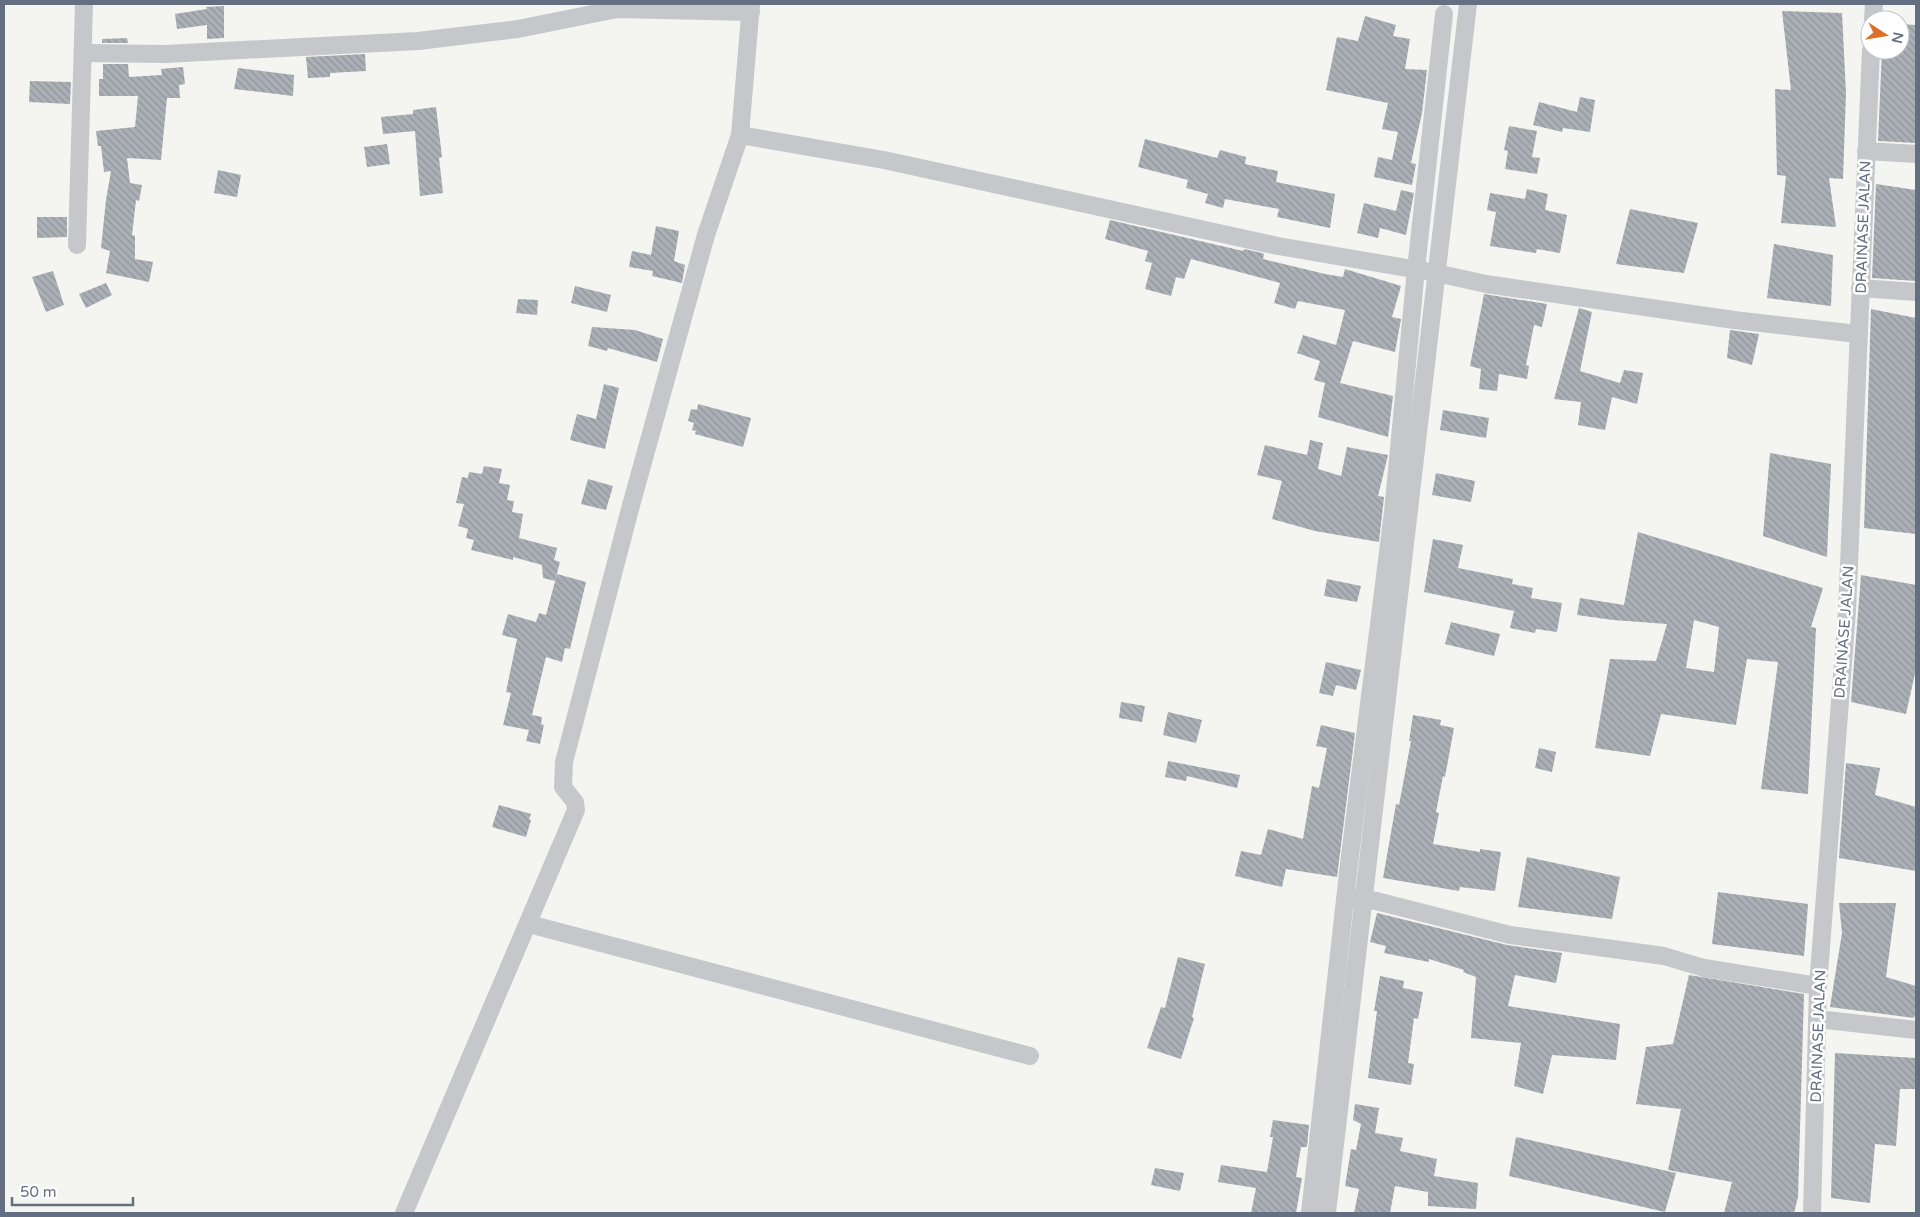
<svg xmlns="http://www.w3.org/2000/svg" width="1920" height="1217" font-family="'Varela Round',sans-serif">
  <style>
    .building { fill: url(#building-back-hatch); fill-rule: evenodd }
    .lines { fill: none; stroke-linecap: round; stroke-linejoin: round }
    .minor { stroke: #c5c7cb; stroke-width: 18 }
    .labels { text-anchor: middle; stroke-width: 5; stroke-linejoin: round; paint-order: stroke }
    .street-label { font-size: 15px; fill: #647081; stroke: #fff }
  </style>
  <defs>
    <pattern id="building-back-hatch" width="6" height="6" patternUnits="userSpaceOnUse" patternTransform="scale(1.25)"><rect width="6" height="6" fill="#abb0b7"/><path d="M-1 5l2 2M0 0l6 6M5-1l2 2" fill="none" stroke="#8f949a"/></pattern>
  </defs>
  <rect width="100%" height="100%" fill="#f4f5f1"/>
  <g class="building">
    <path d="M224,6V38L207,39V25L177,29L175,14L207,9L206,7Z"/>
    <path d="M1782,11L1842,13L1846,93L1843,179L1829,178L1836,227L1781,223L1786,176L1777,175L1775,89L1791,90Z"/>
    <path d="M1365,16L1396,25L1393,36L1410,39L1405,69L1427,70L1422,113L1411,163L1416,164L1412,185L1374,177L1378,157L1392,160L1398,132L1382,129L1388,103L1326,90L1337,37L1358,41Z"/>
    <path d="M1900,24L1916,25V143L1878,141L1882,50H1900Z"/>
    <path d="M127,38L128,43H102V39Z"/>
    <path d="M365,54L366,71L330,73V77L308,78L306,57Z"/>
    <path d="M103,64H128L129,77L162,75L161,69L183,67L185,84L179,85L180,98H167L161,160L127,158L130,183L142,185L139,201L136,200L132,235L135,236V259L153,262L149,282L106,273L110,251L101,248L106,200L111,171L104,172L101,146H98L96,131L135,127L138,96H99V79H103Z"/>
    <path d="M238,68L294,75L293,96L234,89Z"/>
    <path d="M30,81L71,82L70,104L29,102Z"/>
    <path d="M1580,97L1595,100L1590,132L1563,128L1562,132L1533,125L1539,102L1577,112Z"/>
    <path d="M436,107L442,157L439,158L443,193L420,196L415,131L383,134L381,117L413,114V110Z"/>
    <path d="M1509,126L1537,131L1532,157L1540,158L1537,174L1505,169L1508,151L1504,150Z"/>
    <path d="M1145,139L1217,158L1220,150L1246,157L1245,164L1278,171L1276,182L1335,194L1330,228L1277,217L1279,209L1225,199L1223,208L1205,203L1208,194L1186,188L1188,180L1138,167Z"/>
    <path d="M387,144L390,164L367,167L364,147Z"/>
    <path d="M218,170L241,175L237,197L214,193Z"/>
    <path d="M1876,184L1916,190V281L1872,278Z"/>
    <path d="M1527,189L1548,194L1545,210L1567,215L1560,253L1537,249L1536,253L1490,246L1496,212L1487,210L1490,193L1525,199Z"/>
    <path d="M1401,190L1414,193L1406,235L1380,228L1378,238L1357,233L1364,203L1396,211Z"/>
    <path d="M1630,209L1698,223L1684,273L1616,264Z"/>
    <path d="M37,217H67V237L37,238Z"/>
    <path d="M1110,220L1243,251L1244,249L1262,253L1264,254L1263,259L1325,274L1343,277L1345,269L1401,286L1392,317L1401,319L1395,352L1353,341L1340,383L1393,396L1388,437L1318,417L1325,383L1314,380L1320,361L1297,353L1303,335L1336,345L1345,310L1298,301L1295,309L1274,303L1280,283L1191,259L1184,279L1176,277L1171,296L1145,289L1152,263L1145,261L1148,251L1105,239Z"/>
    <path d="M656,226L679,231L674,261L685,265L682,283L652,276L653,271L629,267L632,251L651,255Z"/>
    <path d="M1774,244L1833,255L1831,306L1767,298Z"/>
    <path d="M53,271L64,305L46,312L32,277Z"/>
    <path d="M106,283L112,295L86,308L79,294Z"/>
    <path d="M575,286L611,295L607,312L571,303Z"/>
    <path d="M1484,294L1547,304L1542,327L1534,325L1526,365L1529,366L1527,379L1499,374L1497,391L1479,389L1481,369L1470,366Z"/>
    <path d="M518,299L538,300L537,315L516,313Z"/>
    <path d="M1579,308L1592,312L1580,371L1620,383L1624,370L1643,373L1637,404L1612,397L1605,430L1578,425L1581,402L1554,399Z"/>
    <path d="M1871,309L1916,318V534L1864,528Z"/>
    <path d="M592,327L635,330L663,339L657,362L608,348L607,351L588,346Z"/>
    <path d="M1730,330L1759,334L1752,365L1727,358Z"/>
    <path d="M604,384L619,388L605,449L570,440L577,414L596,419Z"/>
    <path d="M698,404L751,418L743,447L695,434L696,431L692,430L694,423L688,421L691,409L697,410Z"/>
    <path d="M1443,410L1489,418L1486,438L1440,430Z"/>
    <path d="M1310,440L1323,443L1318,469L1341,476L1347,447L1388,455L1378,496L1384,497L1379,542L1315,531L1272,519L1282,481L1257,475L1265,445L1307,455Z"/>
    <path d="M1770,453L1831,464L1827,557L1763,536Z"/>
    <path d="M484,466L502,469L499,483L510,485L507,500L514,501L512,512L523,514L519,538L557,548L554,560L560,562L555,581L543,578L542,565L513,557V560L471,550L474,540L466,538L468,529L458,526L464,504L456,503L462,477L468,478L469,472L482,474Z"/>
    <path d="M1436,473L1475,481L1471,502L1432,495Z"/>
    <path d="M588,479L613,486L606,510L581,504Z"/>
    <path d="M1638,532L1823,588L1811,627L1816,628L1808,794L1761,789L1778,662L1747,659L1736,725L1661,714L1650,756L1595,748L1610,659L1656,661L1667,624L1613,620L1577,615L1580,598L1624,605ZM1694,620L1719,627L1714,672L1686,668Z"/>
    <path d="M1433,539L1463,545L1458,568L1513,579L1512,584L1533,588L1531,598L1562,603L1557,632L1536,629L1535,633L1510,628L1514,611L1424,592Z"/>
    <path d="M557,574L586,582L570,649L565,648L562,662L546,657L532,715L542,717L541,724L544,725L540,744L526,741L529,730L503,725L511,693L506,692L517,639L502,635L508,614L536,622L539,613L546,615Z"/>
    <path d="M1861,575L1916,585V669L1906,714L1851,702Z"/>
    <path d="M1327,579L1361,586L1357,602L1324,596Z"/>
    <path d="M1451,622L1500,634L1494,656L1445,644Z"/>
    <path d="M1326,662L1361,670L1356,690L1336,685L1333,696L1319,693Z"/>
    <path d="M1121,702L1145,706L1142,722L1119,718Z"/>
    <path d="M1168,712L1202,720L1196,743L1163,735Z"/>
    <path d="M1413,715L1441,720L1440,725L1454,728L1445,777L1443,776L1436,812L1439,813L1433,844L1480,852V849L1501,852L1495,891L1460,887L1459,891L1383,878L1396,804L1399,805L1411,741H1409Z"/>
    <path d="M1321,725L1355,733L1337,877L1286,869L1282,887L1235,876L1241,851L1261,855L1268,829L1303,839L1312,786L1319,788L1327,748L1316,746Z"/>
    <path d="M1539,748L1556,752L1552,772L1535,768Z"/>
    <path d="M1168,761L1240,775L1237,788L1187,776L1186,781L1165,777Z"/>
    <path d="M1846,763L1880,768L1875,795L1916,807V871L1839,858Z"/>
    <path d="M499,805L531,814L529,819L531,820L526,837L492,827Z"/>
    <path d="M1527,857L1620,877L1612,919L1518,907Z"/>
    <path d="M1718,892L1808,904L1804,956L1712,944Z"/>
    <path d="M1839,903H1896L1886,977L1916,986V1011L1914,1018L1830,1007L1842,933Z"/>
    <path d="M1377,913L1507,945L1562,953L1556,983L1515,975L1508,1006L1620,1024L1616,1060L1552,1055L1543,1094L1514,1086L1521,1043L1471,1038L1476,977L1463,972L1464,970L1429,959V962L1384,953L1386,946L1370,942Z"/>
    <path d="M1178,957L1205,964L1192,1017L1194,1018L1181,1059L1147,1048L1161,1007L1165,1008Z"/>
    <path d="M1689,975L1804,994L1798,1197L1794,1213H1724L1732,1182L1668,1170L1681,1109L1636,1104L1646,1047L1673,1044Z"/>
    <path d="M1380,976L1404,981L1403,988L1423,992L1418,1019L1414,1018L1408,1063L1414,1064L1411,1085L1368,1078L1377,1011H1374Z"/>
    <path d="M1835,1053L1916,1058V1089H1900L1896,1146L1875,1144L1870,1203L1831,1198Z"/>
    <path d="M1355,1104L1379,1108L1375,1133L1403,1138L1400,1151L1437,1159L1434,1176L1478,1183L1476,1209L1428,1206V1192L1395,1186L1390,1213H1354L1359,1189L1345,1186L1351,1149L1356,1150L1361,1124L1353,1120Z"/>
    <path d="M1273,1120L1309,1125L1307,1147H1301L1296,1177L1302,1178L1296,1213H1251L1256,1188L1218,1182L1221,1165L1267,1172L1273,1137H1270Z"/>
    <path d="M1516,1137L1676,1173L1665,1212L1509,1176Z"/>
    <path d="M1155,1168L1184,1173L1180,1191L1151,1185Z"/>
  </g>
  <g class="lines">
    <g class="minor">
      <path d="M1873,20L1874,4"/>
      <path d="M83,53L165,54L418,41L518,29L617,9L751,12"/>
      <path d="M740,135L884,160L1278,246L1436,273L1486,284L1734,320L1858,334"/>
      <path d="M1866,151L1916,154"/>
      <path d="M77,245L84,4"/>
      <path d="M1860,288L1916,292"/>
      <path d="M1352,898L1376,901L1510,935L1664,956L1704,968L1818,986"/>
      <path d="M529,924L1030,1056"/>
      <path d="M1817,1019L1916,1030"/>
      <path d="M404,1213L576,810L575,802L563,787L564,762L630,509L706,235L740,135L751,4"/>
      <path d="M1310,1213L1349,864L1393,512L1416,269L1444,14"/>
      <path d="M1327,1213L1468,4"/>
      <path d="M1812,1213L1818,986L1847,611L1871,50"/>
    </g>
  </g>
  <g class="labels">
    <g class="street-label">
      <text transform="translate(1863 227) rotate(-88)" y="5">DRAINASE JALAN</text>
      <text transform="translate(1844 632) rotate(-86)" y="5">DRAINASE JALAN</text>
      <text transform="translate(1818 1036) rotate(-88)" y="5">DRAINASE JALAN</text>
    </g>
  </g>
  <rect width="1920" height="1217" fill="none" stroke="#647081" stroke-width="10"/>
  <g transform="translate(1885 35) rotate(102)"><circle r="24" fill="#ffffff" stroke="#c1c6cd"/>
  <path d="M0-4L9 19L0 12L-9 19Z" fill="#de6f28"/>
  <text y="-8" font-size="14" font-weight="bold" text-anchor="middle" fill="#647081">N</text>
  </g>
  <path d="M12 1197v8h121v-8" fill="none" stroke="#647081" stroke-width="2.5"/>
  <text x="20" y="1197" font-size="15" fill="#647081" stroke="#ffffff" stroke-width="4" paint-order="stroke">50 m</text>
</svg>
